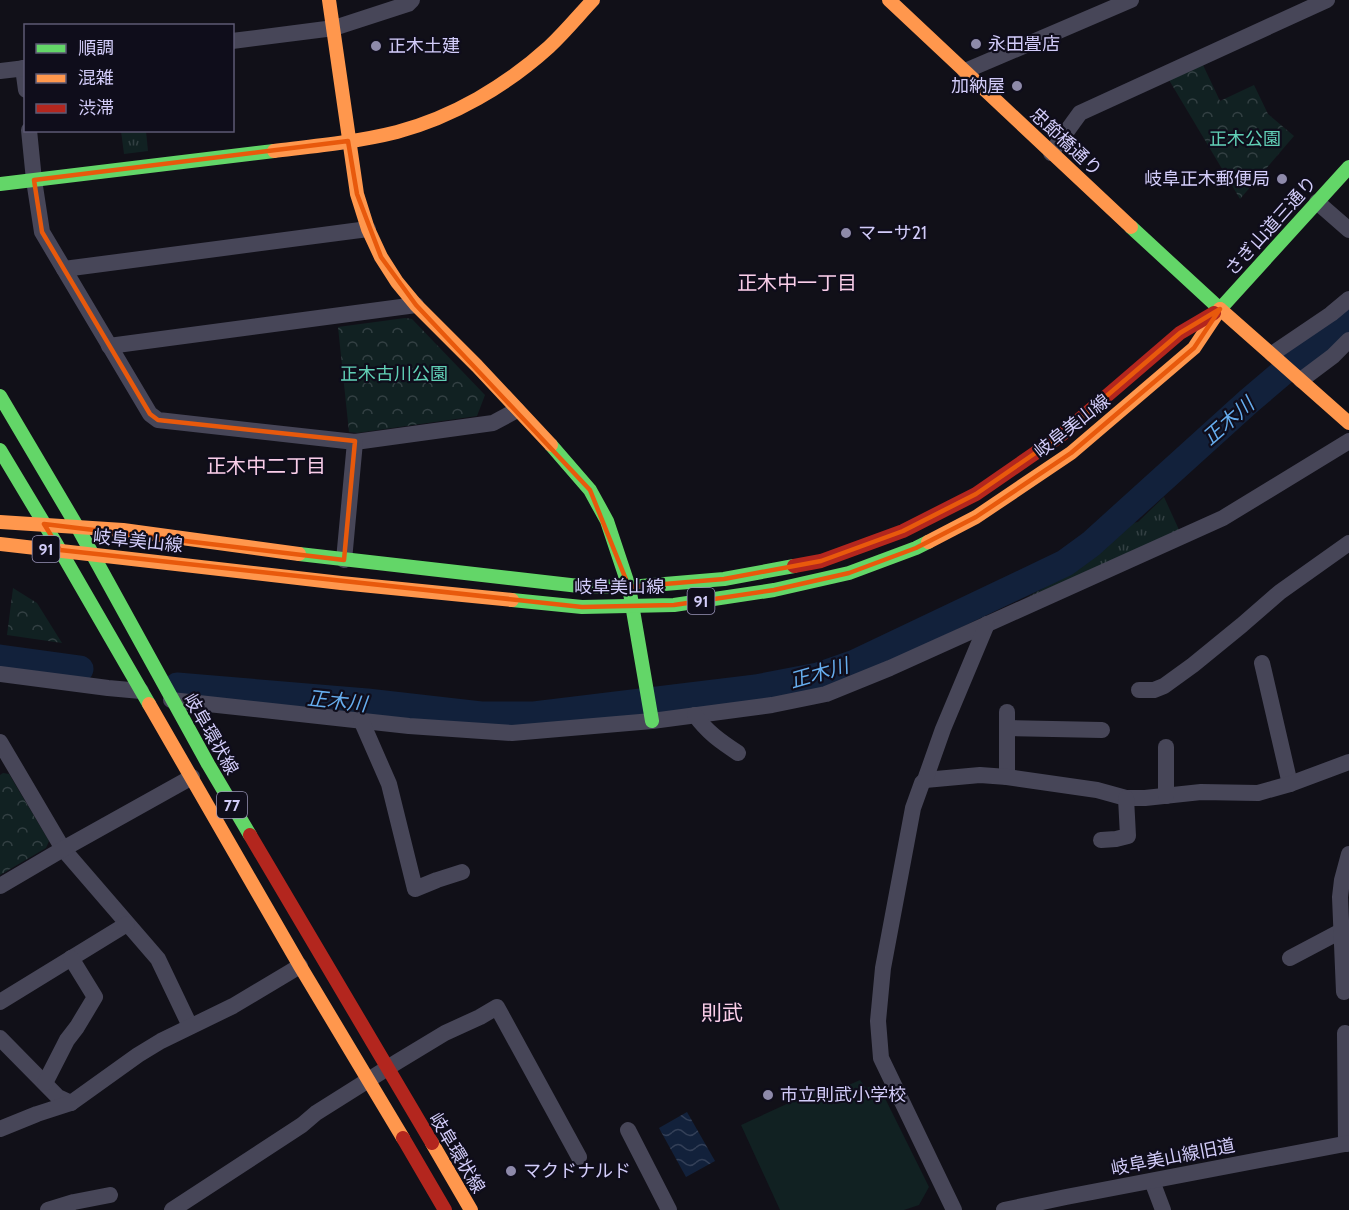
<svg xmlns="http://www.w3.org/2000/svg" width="1349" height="1210" font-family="Cabin,'Noto Sans JP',sans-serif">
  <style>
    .grass { fill: url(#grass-tufts) }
    .forest { fill: url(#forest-crowns) }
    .pitch { fill: #112122 }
    .water { fill: url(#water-waves) }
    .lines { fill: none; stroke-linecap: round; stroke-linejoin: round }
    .river { stroke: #12213b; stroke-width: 27 }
    .street { stroke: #474658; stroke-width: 16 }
    .fast { stroke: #63d668; stroke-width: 14 }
    .slow { stroke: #ff974d; stroke-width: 14 }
    .jam { stroke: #b3261e; stroke-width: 14 }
    .marked { fill: none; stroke: #e8590c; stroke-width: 4.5; stroke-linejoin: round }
    .poi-dot { fill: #8e8aaa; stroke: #0f0d1b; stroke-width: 2 }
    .labels { text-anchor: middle; stroke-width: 4.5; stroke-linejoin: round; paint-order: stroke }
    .shield { fill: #0f0d1b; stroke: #9893b6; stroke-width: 1.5 }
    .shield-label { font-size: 16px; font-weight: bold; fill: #d2ccf9 }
    .poi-label { font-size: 18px; fill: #d2ccf9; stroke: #0f0d1b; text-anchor: start }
    .park-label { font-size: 18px; fill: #61d0b6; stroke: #0f0d1b }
    .street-label { font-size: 18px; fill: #d2ccf9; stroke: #0f0d1b }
    .neighbourhood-label { font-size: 20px; fill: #facee9; stroke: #0f0d1b }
    .water-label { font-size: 20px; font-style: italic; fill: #66adee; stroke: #0f0d1b }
    .quarter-label { font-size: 21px; fill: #facee9; stroke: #0f0d1b }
  </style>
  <defs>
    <pattern id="grass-tufts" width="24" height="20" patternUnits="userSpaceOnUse" patternTransform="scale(1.5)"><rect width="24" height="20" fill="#112122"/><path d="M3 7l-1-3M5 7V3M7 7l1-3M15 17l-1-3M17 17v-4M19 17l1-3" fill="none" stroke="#334043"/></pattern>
    <pattern id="forest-crowns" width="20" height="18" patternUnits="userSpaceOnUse" patternTransform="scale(1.5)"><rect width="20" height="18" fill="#112122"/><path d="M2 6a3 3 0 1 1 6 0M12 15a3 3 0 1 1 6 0" fill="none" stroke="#334043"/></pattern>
    <pattern id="water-waves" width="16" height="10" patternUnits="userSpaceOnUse" patternTransform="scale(1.5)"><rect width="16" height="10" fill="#12213b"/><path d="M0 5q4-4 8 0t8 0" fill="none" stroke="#344058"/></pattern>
  </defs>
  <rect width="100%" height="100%" fill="#111018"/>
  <g class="grass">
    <path d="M121,131H146L148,151L124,154Z"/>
    <path d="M1164,497L1180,532L1026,598L1077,569L1106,546L1128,524L1138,522Z"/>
  </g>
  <g class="forest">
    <path d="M1203,65L1220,101L1254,85L1268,114L1294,136L1240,199L1169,80Z"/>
    <path d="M405,318L412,319L485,395L477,416L357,433L349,432L338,327Z"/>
    <path d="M13,588L37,603L62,643L7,635Z"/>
    <path d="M3,773L9,774L49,841L46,848L0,875V775Z"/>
  </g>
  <path class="pitch" d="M860,1080L866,1088L878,1084L929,1187L919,1205L904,1210H780L741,1125L815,1091L819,1098Z"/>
  <path class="water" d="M687,1112L715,1161L686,1177L659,1128Z"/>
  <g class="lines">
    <g class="river">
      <path d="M0,658L80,669"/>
      <path d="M177,686L367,702L481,715H534L756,688L818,676L855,663L1065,563L1091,544L1249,401L1349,316"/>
    </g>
    <g class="street">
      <path d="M232,41L334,28L408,4L412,0"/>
      <path d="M23,68L26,90"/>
      <path d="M0,71L26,68"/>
      <path d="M965,71L1131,0"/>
      <path d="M29,130L34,180L42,232L150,414L158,420L355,442L493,423L517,410"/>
      <path d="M1051,153L1080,113L1327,0"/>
      <path d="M1317,202L1349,230"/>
      <path d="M64,269L368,229"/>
      <path d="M109,346L416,305"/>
      <path d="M1272,354L1331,314L1349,299"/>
      <path d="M1301,380L1333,356L1349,340"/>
      <path d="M344,560L355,442"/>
      <path d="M1262,663L1290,784"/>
      <path d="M0,674L108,688L141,691"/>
      <path d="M1139,690H1154L1164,686L1193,665L1242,625L1280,592L1349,543"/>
      <path d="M171,700L409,726L512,733L652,721L772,705L826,694L890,668L1223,518L1349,441"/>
      <path d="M695,715C707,732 720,741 738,753"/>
      <path d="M361,720L389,784L415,889L437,880L462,872"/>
      <path d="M1007,728L1102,730"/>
      <path d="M0,742L63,849L158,959L190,1026"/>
      <path d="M1007,777V712"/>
      <path d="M925,780L980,775L1007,777L1097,790L1126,798H1145L1201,792L1258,793L1290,784L1349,762"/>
      <path d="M1166,796V747"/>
      <path d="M1101,840L1116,839L1128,836L1126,798"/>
      <path d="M0,886L63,849L192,777"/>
      <path d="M1290,958L1343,930L1349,929"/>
      <path d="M1344,992L1340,897L1342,880L1349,854"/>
      <path d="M0,1002L127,924"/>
      <path d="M1345,1033L1346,1144"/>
      <path d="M0,1038L58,1097L71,1103"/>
      <path d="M45,1083L67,1040L77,1027L95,997L71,958"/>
      <path d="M0,1129L37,1114L71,1103L138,1055L161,1041L233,1006L300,966"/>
      <path d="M628,1130L669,1210"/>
      <path d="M1152,1181L1163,1210"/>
      <path d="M48,1210L74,1202L110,1195"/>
      <path d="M172,1210L302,1125L316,1113L397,1062L445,1033L480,1017L497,1007L579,1157"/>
      <path d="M954,1210L881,1058L878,1021L883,968L913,808L922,783L925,780L943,729L987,624"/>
      <path d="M1004,1210L1066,1197L1349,1143"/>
    </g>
    <g class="fast">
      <path d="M0,184L274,151"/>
      <path d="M1131,227L1220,309L1349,167"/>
      <path d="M0,396L78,528L208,764L250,835"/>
      <path d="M551,445L590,490L607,521L629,587L652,721"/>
      <path d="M0,450L60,550L149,704"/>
      <path d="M299,554L579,586L629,587L724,579L794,566"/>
      <path d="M512,600L582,607L674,605L774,590L849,573L916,548L928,542"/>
    </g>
    <g class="slow">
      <path d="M329,0L357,194L368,229L381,257L397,282L416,305L477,366L551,445"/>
      <path d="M889,0L1131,227"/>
      <path d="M274,151C315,146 357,142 397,132C453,117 506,86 549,47C565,32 578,16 593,0"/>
      <path d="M1220,309L1349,423"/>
      <path d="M0,522L123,530L299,554"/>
      <path d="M928,542L976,517L1071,453L1194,348L1220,309"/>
      <path d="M0,544L341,583L512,600"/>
      <path d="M149,704L300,966L403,1138"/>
      <path d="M432,1143L471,1210"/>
    </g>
    <g class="jam">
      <path d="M794,566L821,561L903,531L976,494L1060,436L1180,333L1214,313"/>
      <path d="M250,835L432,1143"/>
      <path d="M403,1138L445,1210"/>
    </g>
  </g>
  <path class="marked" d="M348,141L357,194L381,257L416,305L590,490L629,587L724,579L821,561L903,531L976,494L1060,436L1180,333L1220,309L1194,348L1071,453L976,517L916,548L849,573L774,590L674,605L582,607L60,550L44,524L344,560L355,441L158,420L150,414L42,232L34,180Z"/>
  <g class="poi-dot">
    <circle cx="976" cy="44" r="6"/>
    <circle cx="376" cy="46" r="6"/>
    <circle cx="1017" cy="86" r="6"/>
    <circle cx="1282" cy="179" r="6"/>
    <circle cx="846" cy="233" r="6"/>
    <circle cx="768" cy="1095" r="6"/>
    <circle cx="511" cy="1171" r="6"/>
  </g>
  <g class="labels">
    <g class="shield">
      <rect x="32.5" y="536" width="27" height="26" rx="4.5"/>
      <rect x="687.5" y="588" width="27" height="26" rx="4.5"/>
      <rect x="217" y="792" width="30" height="26" rx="4.5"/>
    </g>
    <g class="shield-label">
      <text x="46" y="555">91</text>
      <text x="701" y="607">91</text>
      <text x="232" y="811">77</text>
    </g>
    <g class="poi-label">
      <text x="988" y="50">永田畳店</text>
      <text x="388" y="52">正木土建</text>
      <text x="1005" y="92" text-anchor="end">加納屋</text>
      <text x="1270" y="185" text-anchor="end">岐阜正木郵便局</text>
      <text x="858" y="239">マーサ21</text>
      <text x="780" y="1101">市立則武小学校</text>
      <text x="523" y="1177">マクドナルド</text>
    </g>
    <g class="park-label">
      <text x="1245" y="145">正木公園</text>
      <text x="394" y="380">正木古川公園</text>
    </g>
    <g class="street-label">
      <text transform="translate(1066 142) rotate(43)" y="6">忠節橋通り</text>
      <text transform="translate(1271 226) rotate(-48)" y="6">さぎ山道三通り</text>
      <text transform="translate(1072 426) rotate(-38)" y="6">岐阜美山線</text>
      <text transform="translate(138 541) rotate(6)" y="6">岐阜美山線</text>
      <text x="619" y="593">岐阜美山線</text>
      <text transform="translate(211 734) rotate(60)" y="6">岐阜環状線</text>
      <text transform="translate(457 1153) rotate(59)" y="6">岐阜環状線</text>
      <text transform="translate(1173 1157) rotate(-11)" y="6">岐阜美山線旧道</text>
    </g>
    <g class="neighbourhood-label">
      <text x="797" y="290">正木中一丁目</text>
      <text x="266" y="473">正木中二丁目</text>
    </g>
    <g class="water-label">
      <text transform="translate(1228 421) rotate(-41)" y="7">正木川</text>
      <text transform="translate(819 673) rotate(-16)" y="7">正木川</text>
      <text transform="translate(337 701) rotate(6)" y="7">正木川</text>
    </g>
    <g class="quarter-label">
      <text x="722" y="1020">則武</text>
    </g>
  </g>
  <rect x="24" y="24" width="210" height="108" fill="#0f0d1b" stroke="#5d5974" stroke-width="1.5"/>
  <rect x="36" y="44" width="30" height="9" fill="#63d668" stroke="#5d5974" stroke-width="1.5"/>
  <text x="78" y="54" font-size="18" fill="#d2ccf9">順調</text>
  <rect x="36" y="74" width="30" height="9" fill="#ff974d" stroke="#5d5974" stroke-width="1.5"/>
  <text x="78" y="84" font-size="18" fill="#d2ccf9">混雑</text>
  <rect x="36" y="104" width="30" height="9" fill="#b3261e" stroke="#5d5974" stroke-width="1.5"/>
  <text x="78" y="114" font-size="18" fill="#d2ccf9">渋滞</text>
</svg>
